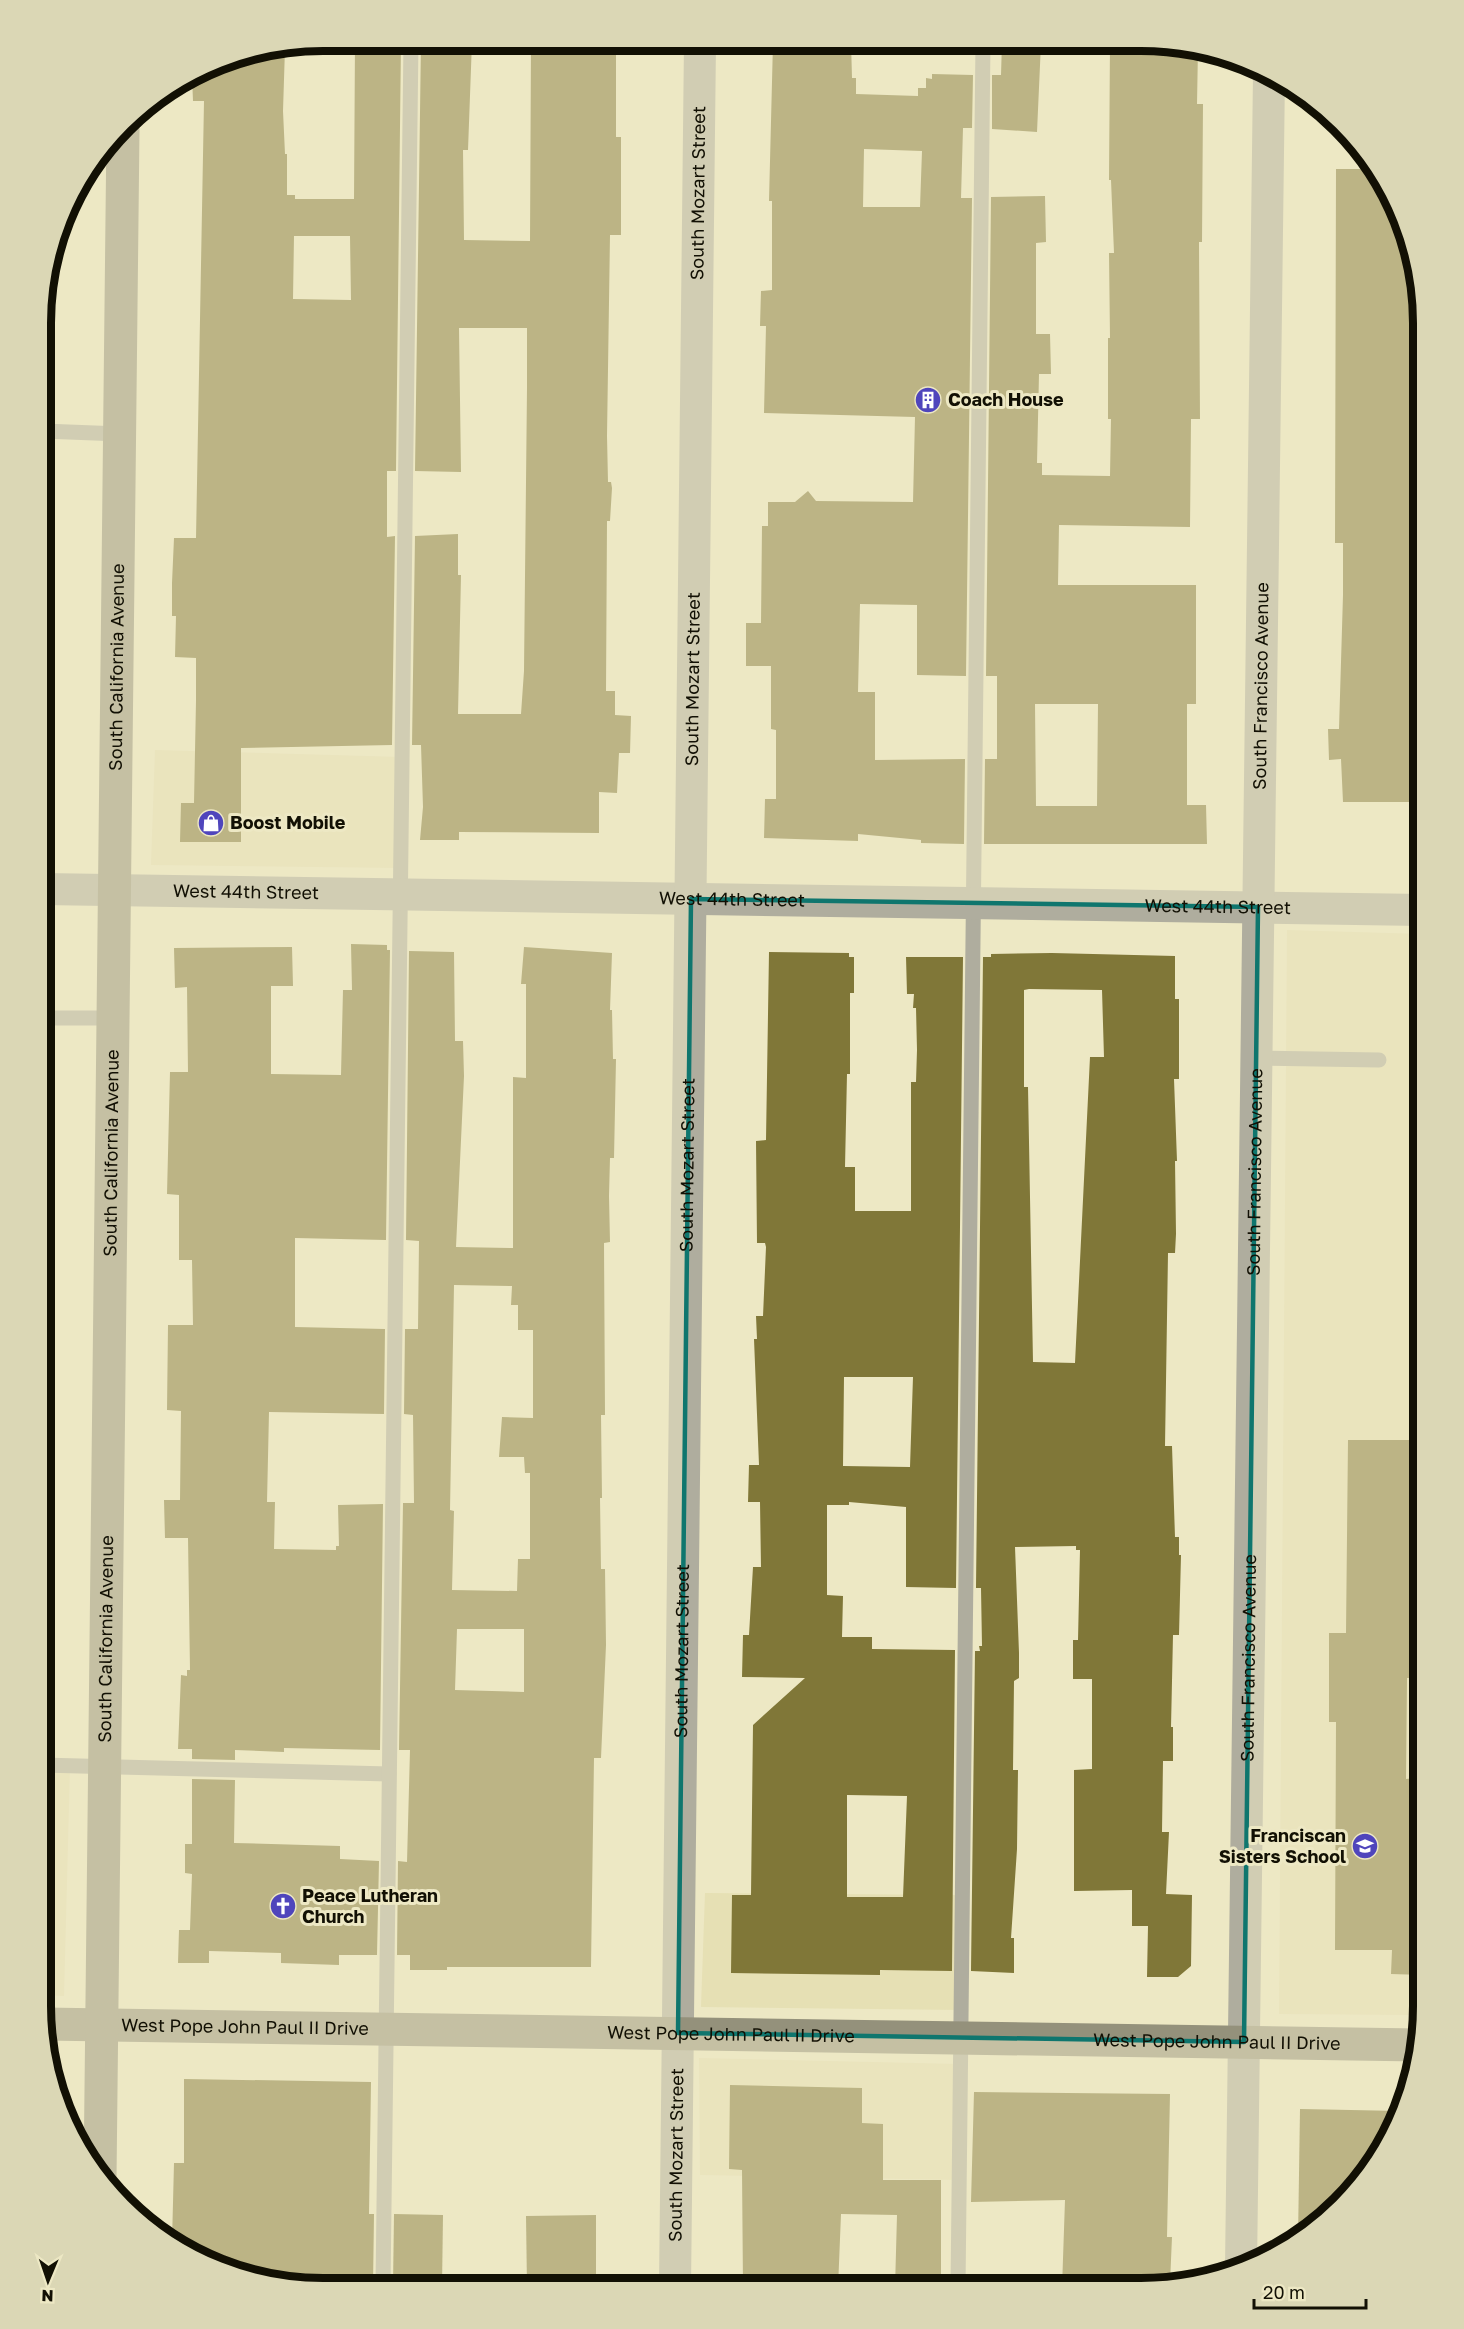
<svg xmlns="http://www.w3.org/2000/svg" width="1464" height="2329" font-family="'Golos Text',sans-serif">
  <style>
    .built { fill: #e6e0b4 }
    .building { fill: #807738; fill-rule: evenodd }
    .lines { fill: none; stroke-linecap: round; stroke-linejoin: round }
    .lane { stroke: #afad9e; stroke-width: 15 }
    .street { stroke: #afad9e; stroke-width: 32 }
    .secondary { stroke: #94917b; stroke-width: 33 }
    .marked { fill: none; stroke: #0f766e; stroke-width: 4.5; stroke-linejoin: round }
    .labels { text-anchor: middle; stroke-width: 6; stroke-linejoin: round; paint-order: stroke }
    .street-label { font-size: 18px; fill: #121004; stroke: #ede8c4 }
    .poi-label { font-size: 18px; font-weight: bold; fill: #121004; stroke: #ede8c4; text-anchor: start }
    .rim { fill: none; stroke: #121004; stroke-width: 8 }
  </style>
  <rect width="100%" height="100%" fill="#ede8c4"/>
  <g class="built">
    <path d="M155,750L402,757L400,868L151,865Z"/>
    <path d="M1287,930L1423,934V1814H1411V2015L1279,2014Z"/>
    <path d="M41,1765L70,1766L64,1996L41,1995Z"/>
    <path d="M705,1893L962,1895L961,2010L701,2007Z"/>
    <path d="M699,2058L961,2064L959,2180L700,2175Z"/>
  </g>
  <g class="building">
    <path d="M355,41H401L396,471H387V537L395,536L392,745L241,748V842H180L181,803H194L196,701V658L175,657L176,616H172V583L174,538H196L204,101H193L192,77L215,62L285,48L283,111L285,154H287V195H295V199H354ZM294,236H350L351,300L293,299Z"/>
    <path d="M421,41H472L468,150H463L464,240L530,241L531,41H616V137H621V235H610L607,436L608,482H611L612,488L610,521H607L606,691H615V715L631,716L630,753H619L617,793L599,792V833L459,832V840H420L423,807L421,745H412L415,536L458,534V575H461L458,714H521L524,671L527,388V328H459L461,472L415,471Z"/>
    <path d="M773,42H851L852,78H856V94L918,96V88H926V78L932,79V74L973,75L972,128H963L961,198H972L966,676L917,675V605L860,604L858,692H875V760L965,759L964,844L921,843V840L858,834V841L764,838L765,799H776V730L771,729V666H746V623H761L762,526H768V502H795L808,491L816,501L913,502L915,417L764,413L766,326H760L761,291L772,290V201H769ZM864,149L922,151L920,207H863Z"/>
    <path d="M1002,42L1041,43L1037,132L992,129V75H1001Z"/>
    <path d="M1110,43H1178L1198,48L1197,104H1203L1202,242H1199L1200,419H1191L1190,527L1059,525L1058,585H1196V704H1187V805H1206L1207,844H984L985,759H997V676H986L991,197L1045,196L1046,242L1036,243V334H1050L1051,374H1039L1037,463H1042V475L1110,476L1111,419H1108V338H1110L1109,253H1114L1111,180H1109ZM1035,704H1098L1097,806H1036Z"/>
    <path d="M1336,169H1375L1402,215L1424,323L1423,802H1343L1341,759L1329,760L1328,729H1339L1343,595V543H1335Z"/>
    <path d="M351,944L387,945V950H390L386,1240L295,1238V1327L385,1329L384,1414L269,1412L267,1502H275L274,1549L336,1550V1546H339L338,1505L383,1504L380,1750L284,1748V1752L235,1750V1760L192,1759V1749H178L181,1675L187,1676V1670H190L188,1538H165L164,1500H180L181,1411L167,1410L168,1325H193L192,1260H179V1195L167,1194L170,1072H188L187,987L175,988L174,948L292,947L293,986H271V1074L341,1075L343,990H352Z"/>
    <path d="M524,947L612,953L610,1010H612L613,1059H616L614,1158H610L609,1196L610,1242L604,1243L605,1415H601L602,1498H600L601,1569H605L606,1645L601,1758H594L591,1967H447V1970H410V1955H397L398,1861L407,1862L410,1750H399L403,1503H414L413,1415L404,1414L405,1329H418L419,1241L406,1240L409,951L454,952L455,1041H463L464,1076L456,1247L513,1248V1077L526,1078V984H521ZM454,1285L512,1286L511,1305H518V1330H533V1418L502,1417L499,1457H524L525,1473H530V1559H518L517,1591L452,1590L454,1511L450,1510ZM457,1629H524V1692L455,1690Z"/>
    <path d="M769,952L849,953V957H854V993H850V1074H847L845,1167H855V1211H911V1082H916L917,1050L916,1008H913L914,994H907L906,957H963L956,1588L906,1587V1507L849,1502V1505H827V1595L843,1596L842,1637H872V1649L955,1650L952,1971L880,1970V1975L731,1973L732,1895H751L753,1725L805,1678L742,1677L743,1635H749L753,1567H761L760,1502H748L749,1465H759L754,1339H757L756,1316H763L766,1247L765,1243H757L756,1141L766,1140ZM844,1377H913L910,1467L843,1466ZM847,1795L907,1796L903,1897H847Z"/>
    <path d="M1052,953L1175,956V999H1179V1079H1174L1177,1161H1175L1176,1234L1175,1253H1168L1165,1446H1172L1175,1537H1179V1555H1181L1179,1635H1173L1171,1727H1173V1761H1163L1162,1832H1169L1166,1894L1192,1895L1191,1966L1178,1977H1147L1148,1926H1132V1890L1074,1891V1770L1092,1769V1679H1073V1640H1078L1080,1550H1076V1546L1015,1547L1019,1653V1678L1014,1681L1013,1770H1018L1017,1849L1011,1938H1014V1973L971,1971L975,1651H980L979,1646H982L981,1588H976L983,957H991V954ZM1029,989L1102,990L1104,1057H1090L1075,1363L1033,1362L1028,1087H1024V990Z"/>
    <path d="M1348,1440H1423V1678H1407L1406,1779L1416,1778L1417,1828H1423V1975L1391,1974L1392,1950H1335L1336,1722H1329V1633H1346Z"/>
    <path d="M192,1779L235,1780L234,1843L340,1846V1859L379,1861L377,1955H339V1965L281,1963V1953L209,1951V1963H178L179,1930H190L192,1874L185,1873V1844H192Z"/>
    <path d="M184,2079L371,2082L369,2214H374L373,2286H287L215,2267L172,2242L174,2163H184Z"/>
    <path d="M730,2085L862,2088V2123L883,2124V2180H941V2288H895L897,2215L841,2214L838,2288L743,2287L742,2170L729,2169Z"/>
    <path d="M974,2092L1170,2094L1167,2237H1172L1170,2283L1141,2288H1062L1065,2200L971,2202Z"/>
    <path d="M1300,2109L1401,2111L1376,2163L1313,2230L1298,2239Z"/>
    <path d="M394,2214L443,2215L442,2287L393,2286Z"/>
    <path d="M596,2215V2287H527L526,2216Z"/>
  </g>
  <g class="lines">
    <g class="lane">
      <path d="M43,431L120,434"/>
      <path d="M42,1018H113"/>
      <path d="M1257,1058L1379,1060"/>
      <path d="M41,1765L389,1774"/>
      <path d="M383,2286L411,41"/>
      <path d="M958,2288L983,42"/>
    </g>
    <g class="street">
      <path id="s1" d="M42,889L1423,910"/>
      <path id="s2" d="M1241,2268L1269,74"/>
      <path id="s3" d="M675,2287L700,42"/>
    </g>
    <g class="secondary">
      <path id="s4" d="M44,2024L1419,2045"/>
      <path id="s5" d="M100,2179L123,129"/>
    </g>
  </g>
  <path d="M0 0H1464V2329H0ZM691,899L1258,907L1244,2042L678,2033Z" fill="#ede8c4" fill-opacity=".55" fill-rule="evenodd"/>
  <path class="marked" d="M691,899L1258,907L1244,2042L678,2033Z"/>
  <defs>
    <symbol id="building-disc" viewBox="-11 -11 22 22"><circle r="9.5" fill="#4f45bc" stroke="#ede8c4"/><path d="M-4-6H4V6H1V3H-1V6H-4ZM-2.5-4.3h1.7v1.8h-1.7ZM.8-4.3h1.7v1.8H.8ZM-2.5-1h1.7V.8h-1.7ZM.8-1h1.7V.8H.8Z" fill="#fff"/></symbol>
    <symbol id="shop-disc" viewBox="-11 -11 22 22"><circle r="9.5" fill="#4f45bc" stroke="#ede8c4"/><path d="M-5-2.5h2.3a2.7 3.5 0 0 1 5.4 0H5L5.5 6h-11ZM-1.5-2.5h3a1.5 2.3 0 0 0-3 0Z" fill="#fff"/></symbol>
    <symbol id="school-disc" viewBox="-11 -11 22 22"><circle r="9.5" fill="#4f45bc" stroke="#ede8c4"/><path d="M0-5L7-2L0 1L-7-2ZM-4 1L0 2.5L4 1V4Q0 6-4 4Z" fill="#fff"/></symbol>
    <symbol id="church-disc" viewBox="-11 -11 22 22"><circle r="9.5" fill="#4f45bc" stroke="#ede8c4"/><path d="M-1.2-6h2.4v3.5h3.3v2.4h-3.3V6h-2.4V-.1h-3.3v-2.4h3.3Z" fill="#fff"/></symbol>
  </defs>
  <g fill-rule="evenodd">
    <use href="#building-disc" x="913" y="385" width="30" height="30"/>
    <use href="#shop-disc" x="196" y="808" width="30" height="30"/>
    <use href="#school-disc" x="1350" y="1831" width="30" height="30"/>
    <use href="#church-disc" x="268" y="1891" width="30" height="30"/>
  </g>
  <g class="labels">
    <g class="street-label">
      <text dy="6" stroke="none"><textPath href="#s3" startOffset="2094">South Mozart Street</textPath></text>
      <text dy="6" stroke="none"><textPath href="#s5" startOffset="1512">South California Avenue</textPath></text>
      <text dy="6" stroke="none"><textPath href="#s3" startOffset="1608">South Mozart Street</textPath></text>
      <text dy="6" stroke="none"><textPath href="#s2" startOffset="1582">South Francisco Avenue</textPath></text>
      <text dy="6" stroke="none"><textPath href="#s1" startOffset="204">West 44th Street</textPath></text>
      <text dy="6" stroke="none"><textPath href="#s1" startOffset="690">West 44th Street</textPath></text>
      <text dy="6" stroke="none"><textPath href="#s1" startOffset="1176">West 44th Street</textPath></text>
      <text dy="6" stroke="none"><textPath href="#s5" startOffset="1026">South California Avenue</textPath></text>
      <text dy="6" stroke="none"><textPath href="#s3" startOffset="1122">South Mozart Street</textPath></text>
      <text dy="6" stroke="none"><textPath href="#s2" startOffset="1096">South Francisco Avenue</textPath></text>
      <text dy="6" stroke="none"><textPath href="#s5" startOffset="540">South California Avenue</textPath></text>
      <text dy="6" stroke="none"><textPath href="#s3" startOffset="636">South Mozart Street</textPath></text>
      <text dy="6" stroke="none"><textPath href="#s2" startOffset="610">South Francisco Avenue</textPath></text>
      <text dy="6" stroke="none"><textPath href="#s4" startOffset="201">West Pope John Paul II Drive</textPath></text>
      <text dy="6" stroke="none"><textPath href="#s4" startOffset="687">West Pope John Paul II Drive</textPath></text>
      <text dy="6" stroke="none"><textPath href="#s4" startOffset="1173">West Pope John Paul II Drive</textPath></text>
      <text dy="6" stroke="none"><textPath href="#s3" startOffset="132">South Mozart Street</textPath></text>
    </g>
    <g class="poi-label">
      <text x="948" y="406">Coach House</text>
      <text x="230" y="829">Boost Mobile</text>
      <text x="1346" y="1842" text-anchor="end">Franciscan<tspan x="1346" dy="21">Sisters School</tspan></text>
      <text x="302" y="1902">Peace Lutheran<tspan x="302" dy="21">Church</tspan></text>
    </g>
  </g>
  <path d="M0 0H1464V2329H0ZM323 51H1141A272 272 0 0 1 1413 323V2006A272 272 0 0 1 1141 2278H323A272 272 0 0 1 51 2006V323A272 272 0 0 1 323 51Z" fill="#dbd7b5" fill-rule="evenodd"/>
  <path class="rim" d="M323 51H1141A272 272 0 0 1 1413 323V2006A272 272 0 0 1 1141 2278H323A272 272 0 0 1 51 2006V323A272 272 0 0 1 323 51Z"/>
  <g transform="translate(48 2281) rotate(182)" stroke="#ede8c4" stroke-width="4.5" paint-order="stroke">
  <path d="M0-4.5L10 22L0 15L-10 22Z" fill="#121004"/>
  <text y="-9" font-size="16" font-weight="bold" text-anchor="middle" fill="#121004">N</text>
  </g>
  <path d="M1254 2299v9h112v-9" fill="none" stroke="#121004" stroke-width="3"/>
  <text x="1263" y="2299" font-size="18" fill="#121004" stroke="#ede8c4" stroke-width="4.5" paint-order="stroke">20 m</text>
</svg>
